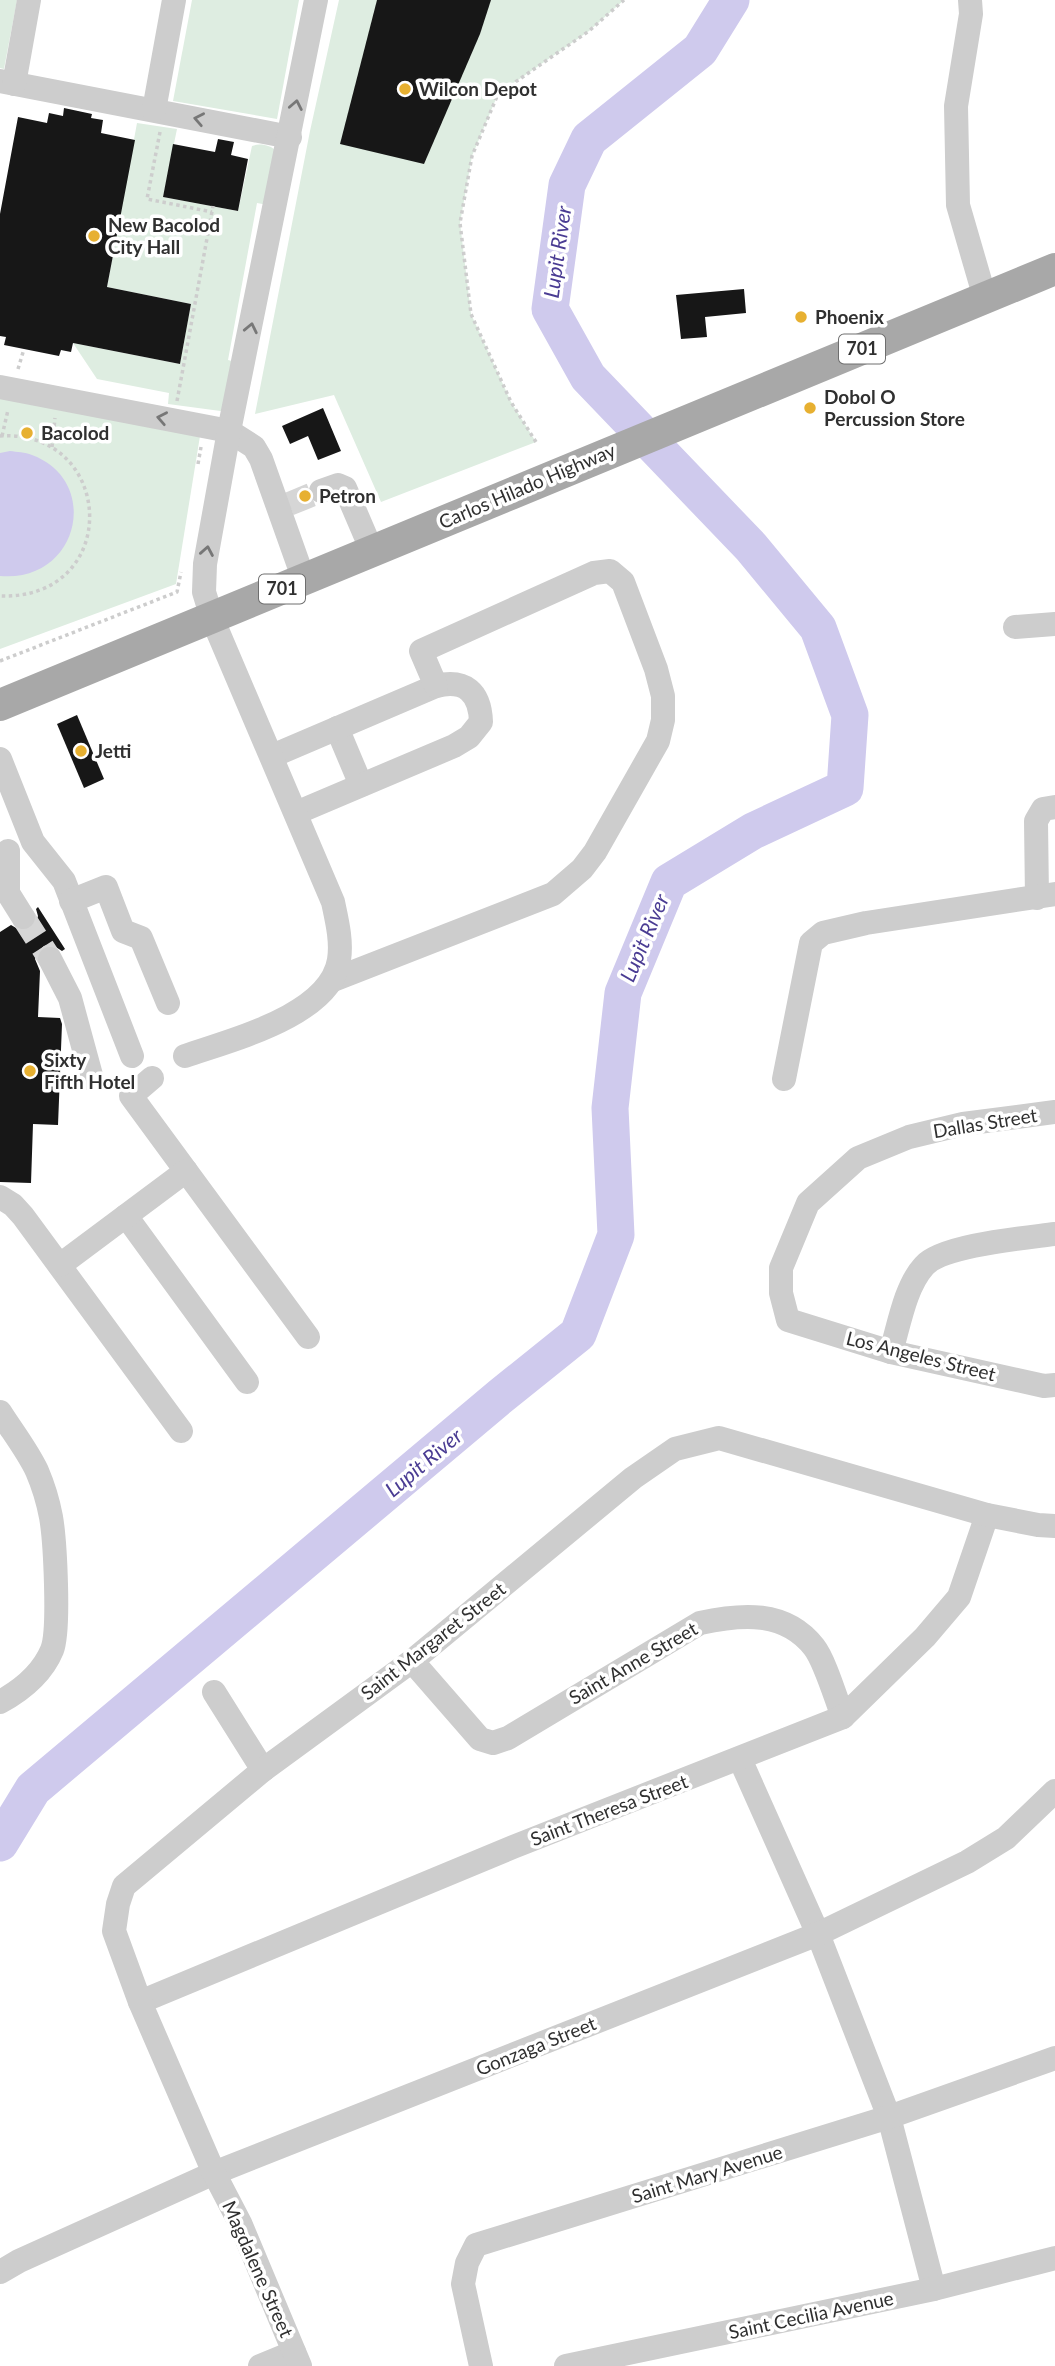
<svg xmlns="http://www.w3.org/2000/svg" width="1055" height="2366" font-family="Lato,sans-serif">
  <style>
    .green { fill: #deede1 }
    .water { fill: #cfcaed }
    .lines { fill: none; stroke-linecap: round; stroke-linejoin: round }
    .river { stroke: #cfcaed; stroke-width: 37 }
    .building { fill: #171717 }
    .minor-tunnel { stroke: #d6d6d6; stroke-width: 24; stroke-dasharray: 24 12; stroke-linecap: butt }
    .path { stroke: #cdcdcd; stroke-width: 3.5; stroke-dasharray: 3.5 3.5; stroke-linecap: butt }
    .minor { stroke: #cdcdcd; stroke-width: 24 }
    .major { stroke: #a8a8a8; stroke-width: 32 }
    .oneway { stroke: #777 }
    .poi-dot { fill: #e7b031; stroke: #fff; stroke-width: 2.5 }
    .labels { text-anchor: middle; stroke-width: 7; stroke-linejoin: round; paint-order: stroke }
    .shield { fill: #fff; stroke: #6e6e6e; stroke-width: 2 }
    .shield-label { font-size: 18px; font-weight: bold; fill: #303030 }
    .poi-label { font-size: 19px; font-weight: bold; fill: #303030; stroke: #fff; text-anchor: start }
    .street-label { font-size: 19px; fill: #303030; stroke: #fff }
    .water-label { font-size: 21px; font-style: italic; fill: #4a3c93; stroke: #fff }
  </style>
  <rect width="100%" height="100%" fill="#fff"/>
  <g class="green">
    <path d="M0,0H17L4,69L0,68Z"/>
    <path d="M192,0H299L277,119L173,101Z"/>
    <path d="M339,0H624L589,31L498,94L472,156L460,223L471,314L511,402L536,442L381,502L334,395L255,414L310,131Z"/>
    <path d="M137,123L177,129L163,197L238,211L252,146C259,143 271,145 276,151L268,205L257,203L228,360L239,363L228,412L168,404L169,393L97,379L73,343L180,364L191,304L107,287Z"/>
    <path d="M0,395L200,436L176,584L0,649Z"/>
  </g>
  <path class="water" d="M10,451C17,452 25,452 32,455C102,481 79,583 0,576V453Z"/>
  <g class="lines">
    <path class="river" d="M0,1843L33,1789L502,1395L578,1334L616,1235L610,1108L623,993L669,882L753,831L845,788L850,715L818,628L751,547L588,377L550,309L567,185L589,139L700,50L731,0"/>
  </g>
  <g class="building">
    <path d="M377,0H491L480,34L424,164L340,144Z"/>
    <path d="M64,108L92,114L91,118L103,120L101,133L135,140L107,287L191,304L180,364L73,343L71,352L61,350L59,356L4,345L6,337L0,336V214L18,117L47,123L49,113L63,116Z"/>
    <path d="M218,139L234,142L231,155L248,159L238,211L163,197L173,144L215,152Z"/>
    <path d="M744,289L746,313L705,317L707,337L681,339L676,295Z"/>
    <path d="M323,408L341,451L318,460L308,436L290,444L282,426Z"/>
    <path d="M77,715L104,779L84,788L57,724Z"/>
    <path d="M38,907L65,949L62,951L51,944L44,946L37,952L35,959L40,971L38,1017L60,1018L62,1024L58,1125L33,1124L31,1183L0,1182V932L11,925L23,932L31,929L36,923L38,916L36,909Z"/>
  </g>
  <g class="lines">
    <g class="minor-tunnel">
      <path d="M289,504L321,491"/>
      <path d="M23,917L50,959"/>
    </g>
    <g class="path">
      <path d="M160,132L147,199L212,212"/>
      <path d="M18,369L24,349"/>
      <path d="M177,401L213,206"/>
      <path d="M0,436C116,429 123,600 0,596"/>
      <path d="M2,436L8,410"/>
      <path d="M536,442L511,402L471,314L460,223L472,156L498,94L589,31L624,0"/>
      <path d="M52,447L55,418"/>
      <path d="M198,464L201,447"/>
      <path d="M0,661L177,592L181,572"/>
    </g>
    <g class="minor">
      <path d="M970,0L971,14L956,106L958,205L985,298"/>
      <path d="M0,81L290,137"/>
      <path d="M14,84L29,0"/>
      <path d="M154,110L174,0"/>
      <path d="M0,387L229,431L254,447L261,459L304,580"/>
      <path d="M321,491L338,485L345,488L372,551"/>
      <path d="M1015,627L1055,624"/>
      <path d="M337,728L361,785"/>
      <path d="M272,756L436,686C465,679 480,692 481,722L469,737L454,746L296,813"/>
      <path d="M0,759L33,842L64,881L132,1056"/>
      <path d="M8,851V893L23,917"/>
      <path d="M1037,898L1036,821L1043,809L1055,807"/>
      <path d="M71,901L106,887L123,931L141,938L168,1003"/>
      <path d="M50,959L70,998L92,1079"/>
      <path d="M333,980L553,894L582,869L595,852L658,741L663,720V696L656,669L623,582L610,571L594,573L421,651L436,686"/>
      <path d="M185,1056C230,1040 330,1016 339,960C342,941 337,921 333,902L212,618L204,592L205,564L229,431L316,0"/>
      <path d="M152,1078L131,1096L308,1337"/>
      <path d="M784,1079L811,943L823,933L866,923L1055,894"/>
      <path d="M1055,1112L963,1124L909,1137L858,1158L808,1203L781,1268V1293L788,1320L891,1352L1044,1386L1055,1385"/>
      <path d="M0,1197L13,1205L23,1216L181,1431"/>
      <path d="M126,1216L247,1382"/>
      <path d="M60,1265L186,1171"/>
      <path d="M891,1352C899,1325 905,1287 924,1266C942,1245 1026,1238 1055,1234"/>
      <path d="M0,1412C12,1431 27,1450 37,1471C43,1485 48,1501 51,1517C55,1540 60,1630 52,1650C42,1674 22,1690 0,1702"/>
      <path d="M412,1661L480,1739L493,1743L508,1738L700,1623C741,1614 785,1610 814,1647C825,1661 836,1699 843,1717"/>
      <path d="M214,1692L263,1770"/>
      <path d="M740,1759L818,1934L889,2117L934,2289"/>
      <path d="M140,2002L513,1847L843,1717L925,1637L959,1597L987,1515"/>
      <path d="M0,2272L19,2261L214,2173L818,1934L967,1862L1006,1838L1055,1791"/>
      <path d="M260,2366L294,2352"/>
      <path d="M300,2366L240,2223L214,2173L140,2002L114,1931L118,1904L124,1886L263,1770L412,1661L633,1478L675,1449L719,1438L987,1515L1038,1525L1055,1526"/>
      <path d="M481,2366L463,2284L467,2263L476,2245L889,2117L1055,2058"/>
      <path d="M566,2366L934,2289L1055,2258"/>
    </g>
    <path class="major" d="M0,705L1055,269"/>
  </g>
  <defs><path id="oneway-chevron" d="M-2-3.5L2.5 0L-2 3.5" fill="none" stroke-width="1.6" stroke-linecap="round" stroke-linejoin="round" transform="scale(1.75)"/></defs>
  <g class="oneway">
    <use href="#oneway-chevron" transform="translate(296 105) rotate(-79)"/>
    <use href="#oneway-chevron" transform="translate(199 119) rotate(-169)"/>
    <use href="#oneway-chevron" transform="translate(251 328) rotate(-78)"/>
    <use href="#oneway-chevron" transform="translate(162 418) rotate(-169)"/>
    <use href="#oneway-chevron" transform="translate(207 551) rotate(-80)"/>
  </g>
  <g class="poi-dot">
    <circle cx="405" cy="89" r="7"/>
    <circle cx="94" cy="236" r="7"/>
    <circle cx="801" cy="317" r="7"/>
    <circle cx="810" cy="408" r="7"/>
    <circle cx="27" cy="433" r="7"/>
    <circle cx="305" cy="496" r="7"/>
    <circle cx="81" cy="751" r="7"/>
    <circle cx="30" cy="1071" r="7"/>
  </g>
  <g class="labels">
    <g class="shield">
      <rect x="839" y="334.5" width="46" height="29" rx="5"/>
      <rect x="259" y="574.5" width="46" height="29" rx="5"/>
    </g>
    <g class="shield-label">
      <text x="862" y="355">701</text>
      <text x="282" y="595">701</text>
    </g>
    <g class="poi-label">
      <text x="419" y="96">Wilcon Depot</text>
      <text x="108" y="232">New Bacolod<tspan x="108" dy="22">City Hall</tspan></text>
      <text x="815" y="324">Phoenix</text>
      <text x="824" y="404">Dobol O<tspan x="824" dy="22">Percussion Store</tspan></text>
      <text x="41" y="440">Bacolod</text>
      <text x="319" y="503">Petron</text>
      <text x="95" y="758">Jetti</text>
      <text x="44" y="1067">Sixty<tspan x="44" dy="22">Fifth Hotel</tspan></text>
    </g>
    <g class="street-label">
      <text transform="translate(527 486) rotate(-23)" y="7">Carlos Hilado Highway</text>
      <text transform="translate(985 1123) rotate(-9)" y="7">Dallas Street</text>
      <text transform="translate(921 1356) rotate(14)" y="7">Los Angeles Street</text>
      <text transform="translate(433 1641) rotate(-38)" y="7">Saint Margaret Street</text>
      <text transform="translate(633 1663) rotate(-30)" y="7">Saint Anne Street</text>
      <text transform="translate(609 1810) rotate(-21)" y="7">Saint Theresa Street</text>
      <text transform="translate(536 2046) rotate(-22)" y="7">Gonzaga Street</text>
      <text transform="translate(707 2174) rotate(-17)" y="7">Saint Mary Avenue</text>
      <text transform="translate(258 2269) rotate(66)" y="7">Magdalene Street</text>
      <text transform="translate(811 2315) rotate(-12)" y="7">Saint Cecilia Avenue</text>
    </g>
    <g class="water-label">
      <text transform="translate(558 252) rotate(-82)" y="7">Lupit River</text>
      <text transform="translate(645 938) rotate(-67)" y="7">Lupit River</text>
      <text transform="translate(424 1463) rotate(-40)" y="7">Lupit River</text>
    </g>
  </g>
</svg>
